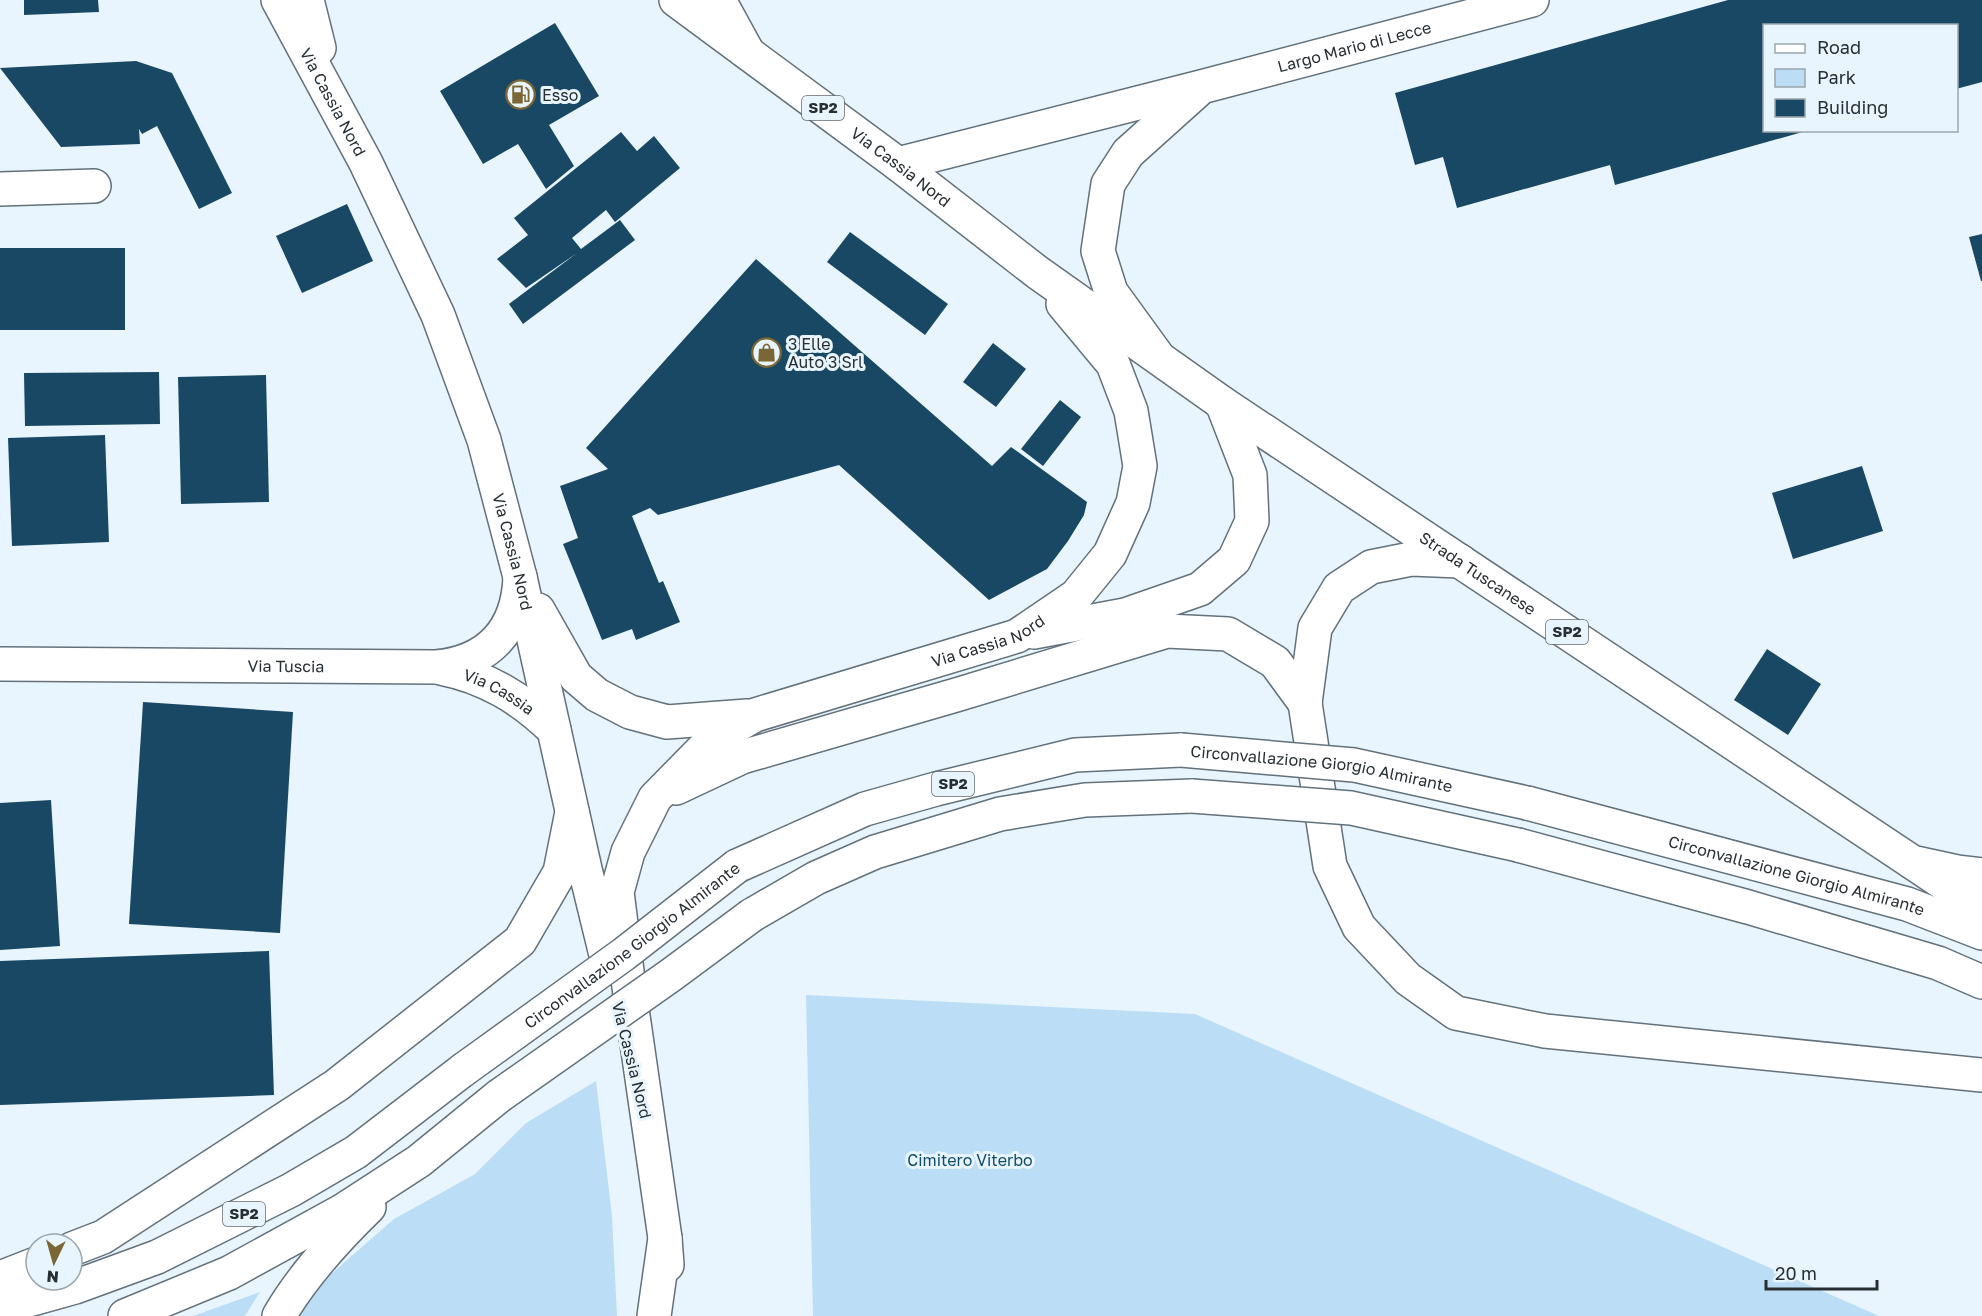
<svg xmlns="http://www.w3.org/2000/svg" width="1982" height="1316" font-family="'Golos Text',sans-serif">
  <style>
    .green { fill: #bbdef6 }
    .building { fill: #184864 }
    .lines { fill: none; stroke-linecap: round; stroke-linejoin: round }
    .minor-casing { stroke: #62717b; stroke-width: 36 }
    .major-casing { stroke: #62717b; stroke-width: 36 }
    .highway-casing { stroke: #62717b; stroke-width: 36 }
    .minor { stroke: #fff; stroke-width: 33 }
    .major { stroke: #fff; stroke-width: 33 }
    .highway { stroke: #fff; stroke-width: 33 }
    .highway-bridge-casing { stroke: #62717b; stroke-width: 36; stroke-linecap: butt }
    .highway-bridge { stroke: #fff; stroke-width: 33 }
    .labels { text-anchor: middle; stroke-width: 6; stroke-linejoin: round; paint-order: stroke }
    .shield { fill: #e8f5fe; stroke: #626a70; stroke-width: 1.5 }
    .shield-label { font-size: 15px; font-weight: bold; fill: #282f33 }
    .street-label { font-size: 16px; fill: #282f33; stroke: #e8f5fe }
    .poi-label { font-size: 16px; fill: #282f33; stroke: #e8f5fe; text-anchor: start }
    .park-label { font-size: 16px; fill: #0f4c6c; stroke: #e8f5fe }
  </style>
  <rect width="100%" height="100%" fill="#e8f5fe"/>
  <g class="green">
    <path d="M806,995L1195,1014L1879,1316H813Z"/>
    <path d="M596,1081L612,1216L617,1316H294L315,1288L394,1219L475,1174L526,1123Z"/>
    <path d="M260,1292L245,1316H193Z"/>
  </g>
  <g class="building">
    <path d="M24,0H98L99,12L24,15Z"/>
    <path d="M1728,0H1982V82L1956,89V26H1764V130L1806,131L1615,185L1610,165L1457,208L1443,157L1415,165L1395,93Z"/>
    <path d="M555,23L599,96L549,125L574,166L546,189L518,144L483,164L440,91Z"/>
    <path d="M136,61L172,73L232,193L199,209L157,126L142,134L139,129L140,144L61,147L0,68Z"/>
    <path d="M621,132L637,151L654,136L680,168L615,222L606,210L572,238L581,249L620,220L635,240L523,324L509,304L577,253L526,288L497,259L528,235L514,218Z"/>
    <path d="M347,204L373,261L302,293L276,236Z"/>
    <path d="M850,232L948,304L925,335L827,262Z"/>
    <path d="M1982,234V281H1981L1969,237Z"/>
    <rect x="0" y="248" width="125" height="82"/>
    <path d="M756,259L992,466L1011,447L1087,502L1084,515L1068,541L1047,569L989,600L839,465L658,515L650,508L632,516L659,583L663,581L680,622L636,640L632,629L602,640L563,544L578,538L560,486L608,469L586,448Z"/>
    <path d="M993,343L1026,369L996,407L963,382Z"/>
    <path d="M159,372L160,424L25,426L24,373Z"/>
    <path d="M266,375L269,502L181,504L178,377Z"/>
    <path d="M1060,400L1081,417L1043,466L1021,449Z"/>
    <path d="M105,435L109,542L12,546L8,438Z"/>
    <path d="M1862,466L1883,531L1793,559L1772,493Z"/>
    <path d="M1767,649L1821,684L1788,735L1734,700Z"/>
    <path d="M143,702L293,712L280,933L129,924Z"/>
    <path d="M51,800L60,946L0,950V803Z"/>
    <path d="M269,951L274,1095L0,1105V961Z"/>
  </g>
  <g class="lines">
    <defs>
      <g id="minor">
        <path d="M719,0L748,53"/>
        <path id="s1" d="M898,164L1201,87L1532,0"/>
        <path d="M0,189L94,186"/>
        <path d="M1156,354L1111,292L1098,251L1108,184L1128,153L1197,91"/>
        <path id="s2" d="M0,664L436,667C489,662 518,630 520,577"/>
        <path id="s3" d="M441,668C486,677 521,698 554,730"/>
      </g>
      <g id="major">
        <path id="s4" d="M278,0L366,163L438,315L484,440L520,577L585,869L608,963"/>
        <path d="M307,0L319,48"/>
        <path id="s5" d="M676,0L898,164L1037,272L1222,403L1912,862L1958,872L1982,875"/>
        <path d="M538,610L576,677L597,695L630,712L667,722L747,716"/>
        <path d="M1034,632L1125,615L1200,589L1234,560L1252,521L1250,475L1222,403"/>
        <path d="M1305,703L1315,628L1339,588L1371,567L1411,559L1460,561"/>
        <path d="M676,788L742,757L956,695L1167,631L1228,634L1275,662L1305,703"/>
        <path id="s6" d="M667,1265L665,1238L630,995L617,892L628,852L655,798L713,739L755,715L1017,636L1076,596L1110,554L1133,503L1140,466L1131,411L1113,364L1063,304"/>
      </g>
      <g id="highway">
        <path d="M1305,703L1330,866L1359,927L1408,979L1456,1013L1545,1031L1982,1075"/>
        <path id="s7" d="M1527,803L1907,904L1982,933"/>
        <path d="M1518,845L1748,907L1938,963L1982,982"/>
        <path d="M1912,862L1982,909"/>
        <path d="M737,866L865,809L936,789L1075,755L1181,750"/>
        <path d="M752,915L816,878L875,852L1000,814L1085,800L1192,796"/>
        <path d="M72,1249L103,1237L337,1085L520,941L560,872L572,812"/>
        <path d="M0,1278L36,1264"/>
        <path d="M0,1308L75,1287L157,1257L291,1190L356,1152L463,1070"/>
        <path d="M125,1316L229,1273L342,1211L419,1161L499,1096"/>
        <path d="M279,1316C303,1275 335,1240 369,1207"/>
        <path d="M654,1316L665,1238"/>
      </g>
    </defs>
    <use href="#minor" class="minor-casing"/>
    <use href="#major" class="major-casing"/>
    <use href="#highway" class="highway-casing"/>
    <use href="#minor" class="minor"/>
    <use href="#major" class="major"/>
    <use href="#highway" class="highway"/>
    <defs>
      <g id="highway-bridge">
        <path id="s8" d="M1181,750L1354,765L1527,803"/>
        <path d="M1192,796L1351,808L1518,845"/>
        <path id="s9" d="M463,1070L624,954L737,866"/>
        <path d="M499,1096L671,975L752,915"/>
      </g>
    </defs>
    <use href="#highway-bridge" class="highway-bridge-casing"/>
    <use href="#highway-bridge" class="highway-bridge"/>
  </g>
  <defs>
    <symbol id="fuel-ring" viewBox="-11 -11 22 22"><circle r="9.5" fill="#e8f5fe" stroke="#7b6736" stroke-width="1.5"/><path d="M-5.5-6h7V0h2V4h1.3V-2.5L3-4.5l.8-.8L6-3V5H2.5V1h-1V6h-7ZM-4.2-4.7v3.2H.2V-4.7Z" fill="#7b6736"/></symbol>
    <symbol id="shop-ring" viewBox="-11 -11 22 22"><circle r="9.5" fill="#e8f5fe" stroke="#7b6736" stroke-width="1.5"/><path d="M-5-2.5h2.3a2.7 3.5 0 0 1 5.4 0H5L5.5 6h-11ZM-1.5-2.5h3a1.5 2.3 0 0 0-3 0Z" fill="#7b6736"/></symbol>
  </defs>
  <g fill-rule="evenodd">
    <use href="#fuel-ring" x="504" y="78" width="33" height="33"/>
    <use href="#shop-ring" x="750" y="336" width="33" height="33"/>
  </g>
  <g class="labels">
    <g class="shield">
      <rect x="802" y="96" width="42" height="24" rx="4.5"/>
      <rect x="1546" y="620" width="42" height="24" rx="4.5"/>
      <rect x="932" y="772" width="42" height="24" rx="4.5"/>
      <rect x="223" y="1202" width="42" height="24" rx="4.5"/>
    </g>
    <g class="shield-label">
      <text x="823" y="113">SP2</text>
      <text x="1567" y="637">SP2</text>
      <text x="953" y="789">SP2</text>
      <text x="244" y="1219">SP2</text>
    </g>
    <g class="street-label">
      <text dy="6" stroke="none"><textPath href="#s1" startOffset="471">Largo Mario di Lecce</textPath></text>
      <text dy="6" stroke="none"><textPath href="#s4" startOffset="116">Via Cassia Nord</textPath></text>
      <text dy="6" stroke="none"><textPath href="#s5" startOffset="280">Via Cassia Nord</textPath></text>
      <text dy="6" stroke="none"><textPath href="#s4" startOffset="602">Via Cassia Nord</textPath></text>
      <text dy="6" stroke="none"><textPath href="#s5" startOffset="986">Strada Tuscanese</textPath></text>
      <text dy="6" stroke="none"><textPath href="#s6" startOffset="854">Via Cassia Nord</textPath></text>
      <text dy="6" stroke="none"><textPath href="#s2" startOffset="286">Via Tuscia</textPath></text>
      <text dy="6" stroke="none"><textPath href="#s3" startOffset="63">Via Cassia</textPath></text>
      <text dy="6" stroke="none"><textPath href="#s8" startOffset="142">Circonvallazione Giorgio Almirante</textPath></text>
      <text dy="6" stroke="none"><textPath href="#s7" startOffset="279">Circonvallazione Giorgio Almirante</textPath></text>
      <text dy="6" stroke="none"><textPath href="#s9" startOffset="210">Circonvallazione Giorgio Almirante</textPath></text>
      <text transform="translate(632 1060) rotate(76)" y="6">Via Cassia Nord</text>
    </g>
    <g class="poi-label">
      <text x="542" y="101">Esso</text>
      <text x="788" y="350">3 Elle<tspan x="788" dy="18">Auto 3 Srl</tspan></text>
    </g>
    <g class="park-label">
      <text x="970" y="1166">Cimitero Viterbo</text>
    </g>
  </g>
  <rect x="1763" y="24" width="195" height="108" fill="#e8f5fe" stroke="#9ba6ad" stroke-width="1.5"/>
  <rect x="1775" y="44" width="30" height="9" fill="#ffffff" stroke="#9ba6ad" stroke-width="1.5"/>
  <text x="1817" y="54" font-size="18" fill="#282f33">Road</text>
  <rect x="1775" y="69" width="30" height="18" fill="#bbdef6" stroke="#9ba6ad" stroke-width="1.5"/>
  <text x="1817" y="84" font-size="18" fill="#282f33">Park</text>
  <rect x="1775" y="99" width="30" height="18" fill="#184864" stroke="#9ba6ad" stroke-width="1.5"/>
  <text x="1817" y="114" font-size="18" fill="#282f33">Building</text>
  <g transform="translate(54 1262) rotate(185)"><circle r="28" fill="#e8f5fe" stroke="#9ba6ad" stroke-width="1.5"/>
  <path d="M0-4.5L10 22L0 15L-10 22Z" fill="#7b6736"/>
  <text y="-9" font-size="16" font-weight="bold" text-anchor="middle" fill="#282f33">N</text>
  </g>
  <path d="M1766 1280v9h111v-9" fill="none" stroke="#282f33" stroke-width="3"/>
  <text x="1775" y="1280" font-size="18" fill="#282f33" stroke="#e8f5fe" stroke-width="4.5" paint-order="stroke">20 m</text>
</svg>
